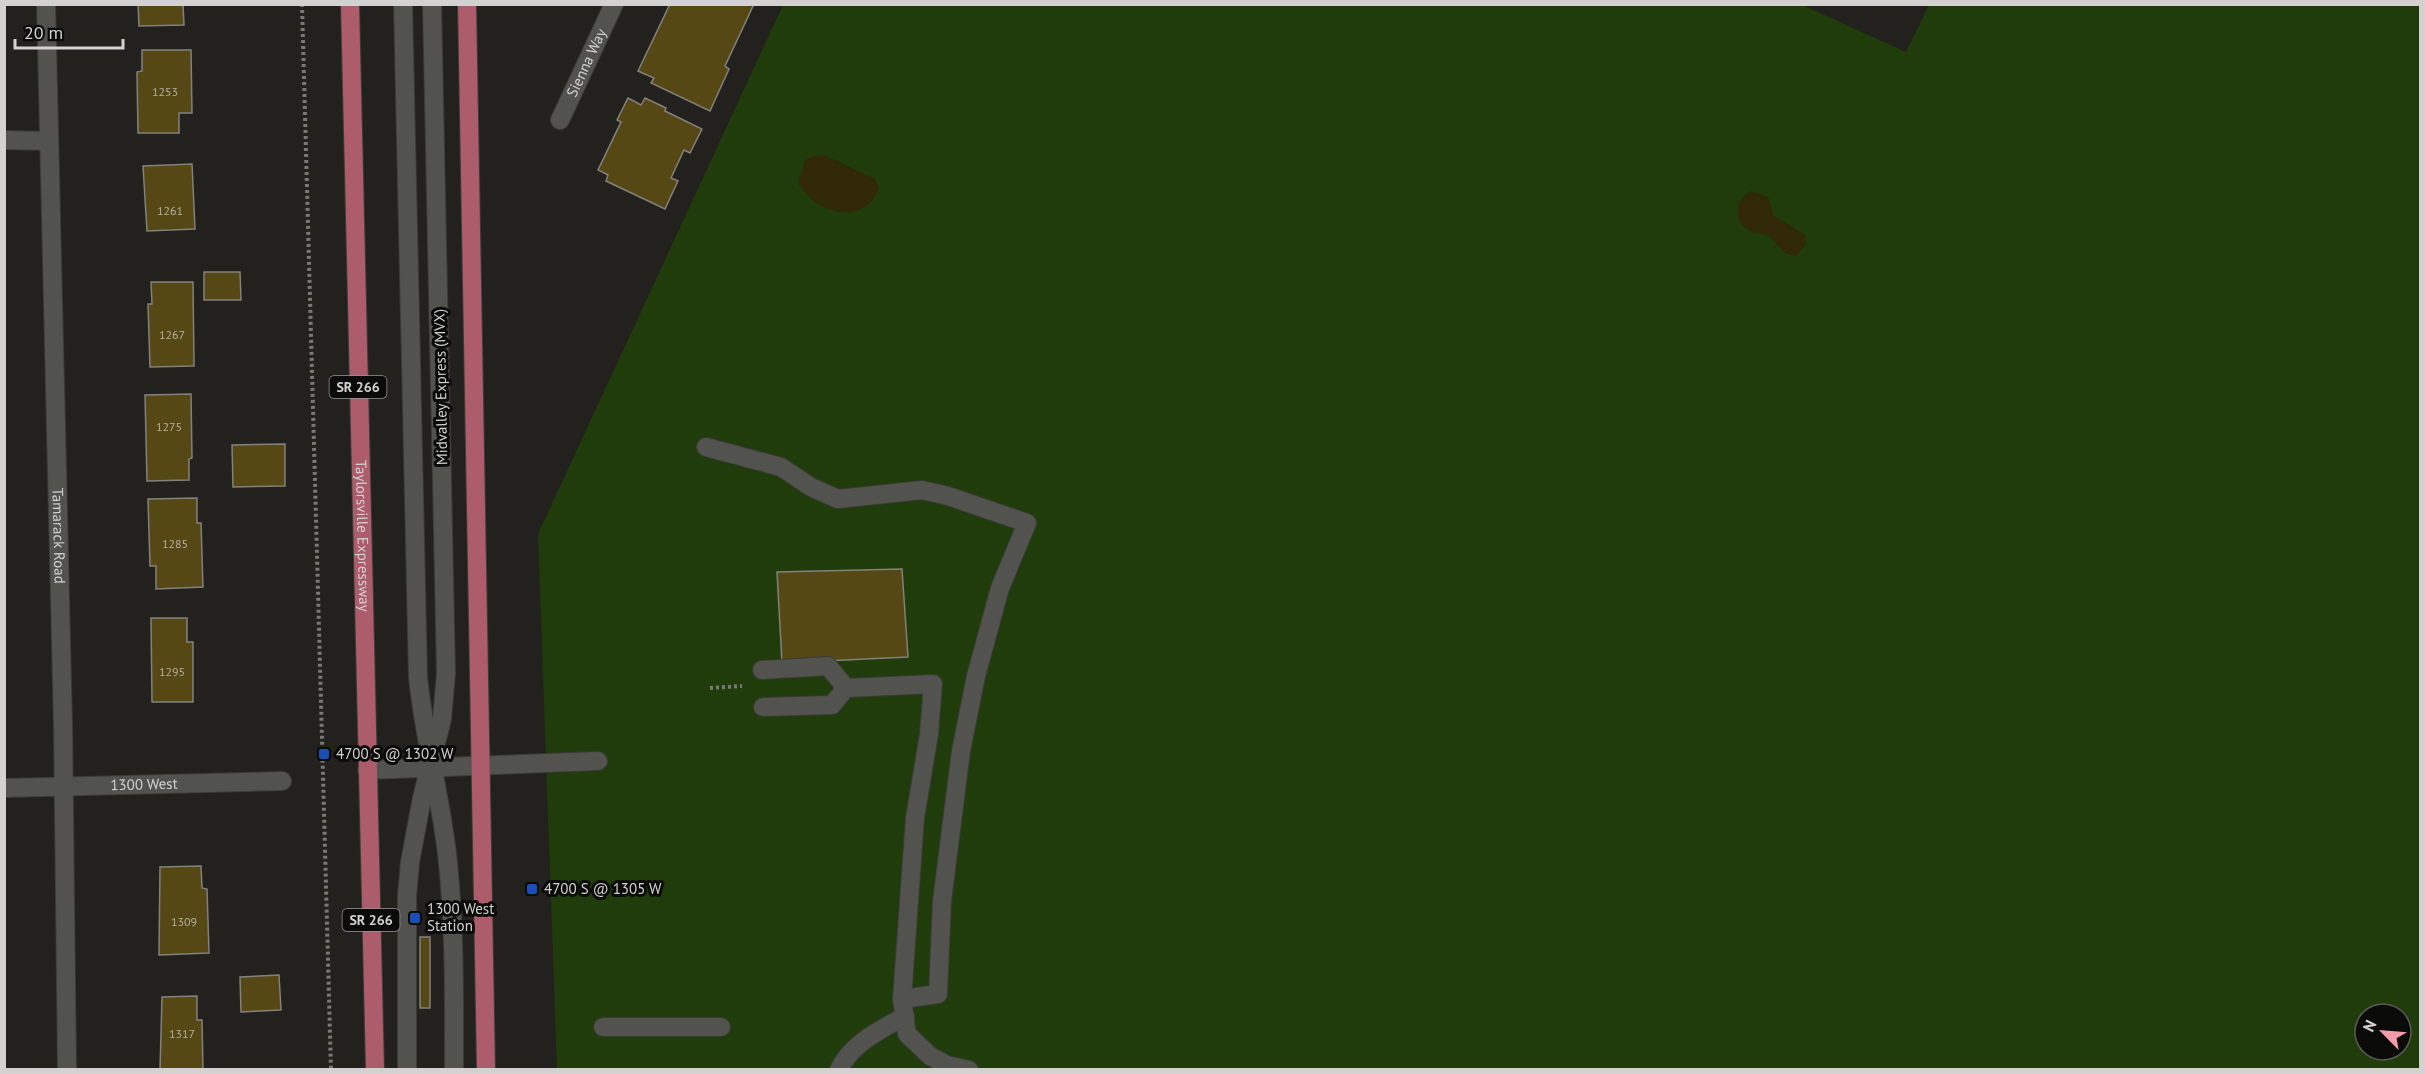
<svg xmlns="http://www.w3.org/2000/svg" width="2425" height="1074" font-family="'PT Sans',sans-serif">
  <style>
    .green { fill: #1f3c0a; fill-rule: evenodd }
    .sand { fill: #302806 }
    .building { fill: #554814; stroke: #82817e; stroke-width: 1.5 }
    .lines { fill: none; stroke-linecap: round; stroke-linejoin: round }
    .minor-casing { stroke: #3b3b38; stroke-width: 20 }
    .major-casing { stroke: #3b3b38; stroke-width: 20 }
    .path { stroke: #797876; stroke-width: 4; stroke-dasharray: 3 3; stroke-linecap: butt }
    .minor { stroke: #52524f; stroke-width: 18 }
    .major { stroke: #ad5c6c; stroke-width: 18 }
    .transit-dot { fill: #1a4fb4; stroke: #0b0b0a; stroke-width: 2 }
    .labels { text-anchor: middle; stroke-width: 6; stroke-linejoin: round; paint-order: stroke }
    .number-label { font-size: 12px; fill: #b4b0a2 }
    .shield { fill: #0b0b0a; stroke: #979695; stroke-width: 1.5 }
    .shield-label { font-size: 14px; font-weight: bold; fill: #d3d2d1 }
    .street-label { font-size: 15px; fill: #d3d2d1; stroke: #0b0b0a }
    .poi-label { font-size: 15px; fill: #d3d2d1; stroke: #0b0b0a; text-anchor: start }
  </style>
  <rect width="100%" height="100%" fill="#22211e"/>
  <path class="green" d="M1800,4L1906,52L1929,5H2420V1069H557L538,534L783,5ZM2365,1014H2401V1050H2365Z"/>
  <g class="sand">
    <path d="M824,155L875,179L879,189C862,228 816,213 798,183L805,160L813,156Z"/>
    <path d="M1751,191L1768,197L1773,215L1805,235L1806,244L1796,256C1776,253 1779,240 1766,235C1760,232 1754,235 1748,230C1732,218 1735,199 1751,191Z"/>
  </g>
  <g class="building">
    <path d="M138,4H183L184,25L139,26Z"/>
    <path d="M670,4H754L725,66L729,69L710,111L651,83L654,78L638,71Z"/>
    <path d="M142,50H191L192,113H179V133H138L137,72L142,71Z"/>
    <path d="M628,98L641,105L645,98L666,108L665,111L702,129L690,153L684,150L671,178L678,181L665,209L606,181L608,175L598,170L621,122L617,120Z"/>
    <path d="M192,164L195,229L147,231L143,166Z"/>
    <path d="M204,272H240L241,300H204Z"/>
    <path d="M151,282H193L194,366L150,367L148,304H152Z"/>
    <path d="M191,394L192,458L189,459V480L147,481L145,395Z"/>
    <path d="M285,444V486L233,487L232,445Z"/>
    <path d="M197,498V523H201L203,587L156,589V566H150L148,499Z"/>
    <path d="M902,569L908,657L782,663L777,572Z"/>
    <path d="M151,618H187V642H193V702H152Z"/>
    <path d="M201,866L202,888L207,889L209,953L159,955L160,867Z"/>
    <rect x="420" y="937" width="10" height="71"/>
    <path d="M279,975L281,1010L241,1012L240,977Z"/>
    <path d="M197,996V1020H202L203,1070H160L162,997Z"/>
  </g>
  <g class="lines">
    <defs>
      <g id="minor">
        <path id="s1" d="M46,4L63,726L67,1070"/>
        <path d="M403,4L418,677C424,740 442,800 448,863C455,931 454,1001 454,1070"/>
        <path id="s2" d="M560,120L614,4"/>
        <path d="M4,140L49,141"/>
        <path d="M706,447L781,467L811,487L838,499L922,490L948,496L1027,523L1000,588L976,676L961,751L942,901L938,994L902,999"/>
        <path d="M762,670L828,666L846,688"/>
        <path d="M763,707L832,705L846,688L933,684L929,734L915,818L902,999L907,1034L930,1056L947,1065L969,1070"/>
        <path d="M367,770L598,761"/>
        <path id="s3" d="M4,788L282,781"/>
        <path d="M603,1027H721"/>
        <path d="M407,1070V896L410,862L422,798L442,719L446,673L432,4"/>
        <path d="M839,1070C850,1044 882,1029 905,1016"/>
      </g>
      <g id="major">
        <path id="s4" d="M350,4L375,1070"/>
        <path d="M467,4L486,1070"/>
      </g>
    </defs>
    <use href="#minor" class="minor-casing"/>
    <use href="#major" class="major-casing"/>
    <g class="path">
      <path d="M302,4L331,1070"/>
      <path d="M710,688L742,686"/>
    </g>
    <use href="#minor" class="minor"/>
    <use href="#major" class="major"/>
  </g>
  <g class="transit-dot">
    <rect x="318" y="748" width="12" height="12" rx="3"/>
    <rect x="526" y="883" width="12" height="12" rx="3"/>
    <rect x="409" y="912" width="12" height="12" rx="3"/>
  </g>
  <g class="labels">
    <g class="number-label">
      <text x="165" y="96">1253</text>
      <text x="170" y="215">1261</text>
      <text x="172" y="339">1267</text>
      <text x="169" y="431">1275</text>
      <text x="175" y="548">1285</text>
      <text x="172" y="676">1295</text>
      <text x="184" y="926">1309</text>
      <text x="182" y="1038">1317</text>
    </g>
    <g class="shield">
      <rect x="329.5" y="376" width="57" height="22" rx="4.5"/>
      <rect x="342.5" y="909" width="57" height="22" rx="4.5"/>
    </g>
    <g class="shield-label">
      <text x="358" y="392">SR 266</text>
      <text x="371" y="925">SR 266</text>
    </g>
    <g class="street-label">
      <text dy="5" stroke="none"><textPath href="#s2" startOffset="63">Sienna Way</textPath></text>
      <text transform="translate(441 387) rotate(-91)" y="5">Midvalley Express (MVX)</text>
      <text dy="5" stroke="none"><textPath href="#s1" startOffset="532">Tamarack Road</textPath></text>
      <text dy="5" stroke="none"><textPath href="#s4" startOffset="532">Taylorsville Expressway</textPath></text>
      <text dy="5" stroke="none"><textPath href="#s3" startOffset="140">1300 West</textPath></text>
    </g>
    <g class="poi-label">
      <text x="336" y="759">4700 S @ 1302 W</text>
      <text x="544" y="894">4700 S @ 1305 W</text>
      <text x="427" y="914">1300 West<tspan x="427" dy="17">Station</tspan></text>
    </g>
  </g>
  <rect width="2425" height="1074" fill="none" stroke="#d3d2d1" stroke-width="12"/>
  <g transform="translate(2383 1032) rotate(295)"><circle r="28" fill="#0b0b0a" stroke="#5b5b5a" stroke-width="1.5"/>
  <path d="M0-4.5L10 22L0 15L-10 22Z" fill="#f39aab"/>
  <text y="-9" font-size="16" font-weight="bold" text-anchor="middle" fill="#d3d2d1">N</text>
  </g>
  <path d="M15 39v9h108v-9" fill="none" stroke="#d3d2d1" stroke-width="3"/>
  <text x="24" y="39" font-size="18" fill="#d3d2d1" stroke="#0b0b0a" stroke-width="4.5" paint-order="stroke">20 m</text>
</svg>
